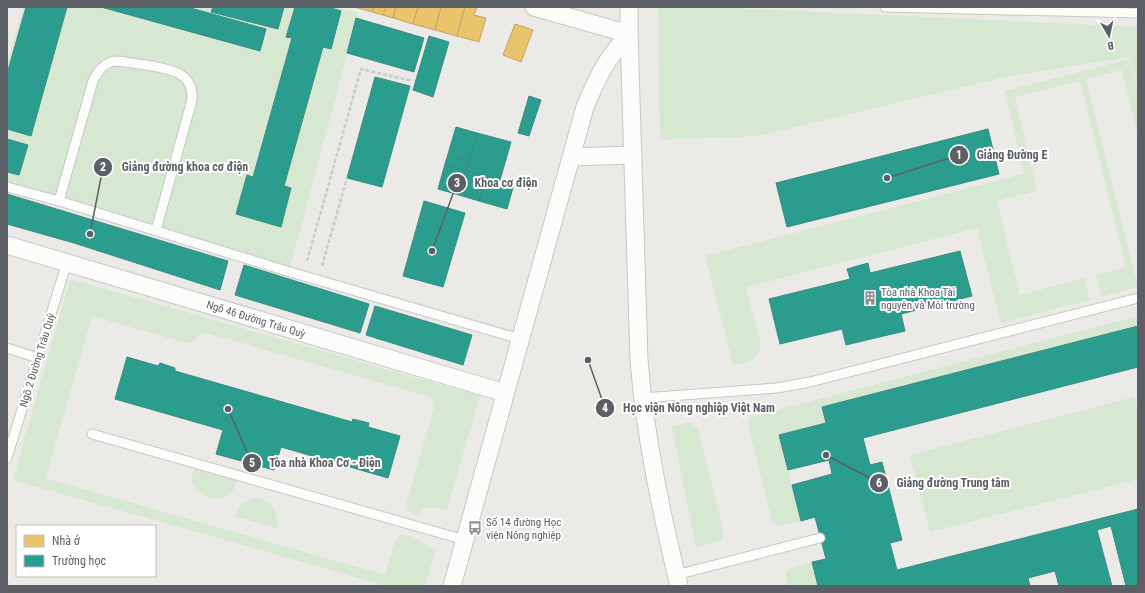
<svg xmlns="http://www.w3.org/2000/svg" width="1145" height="593" font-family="'Roboto Condensed',sans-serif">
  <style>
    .green { fill: #d6e7d2 }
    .homes { fill: #e9c46a; stroke: #bfa668 }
    .schools { fill: #2a9d8f; stroke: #398b82 }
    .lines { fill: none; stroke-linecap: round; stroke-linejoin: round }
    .service-casing { stroke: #c7c7c7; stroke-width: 11 }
    .minor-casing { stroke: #c7c7c7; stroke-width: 19 }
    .path { stroke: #c8cdca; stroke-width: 2.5; stroke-dasharray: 4 2; stroke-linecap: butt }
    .service { stroke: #fcfcfb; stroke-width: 9 }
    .minor { stroke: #fcfcfb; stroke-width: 17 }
    .labels { text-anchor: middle; stroke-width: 4; stroke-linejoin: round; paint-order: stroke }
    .poi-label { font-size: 11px; fill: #5c6064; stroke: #fff; text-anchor: start }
    .street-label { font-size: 11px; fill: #5c6064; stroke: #fff }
    .leader { fill: none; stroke: #5c6064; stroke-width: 1.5 }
    .callout-dot { fill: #5c6064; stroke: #fff; stroke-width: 1.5 }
    .mark-label { font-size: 12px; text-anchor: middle; font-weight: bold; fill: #fff }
    .callout-label { font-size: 12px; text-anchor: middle; font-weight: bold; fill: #5c6064; stroke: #fff; stroke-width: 4; stroke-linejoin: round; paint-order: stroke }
  </style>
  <rect width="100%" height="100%" fill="#eceae6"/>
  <g class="green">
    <path d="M23,7H336L358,13L289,271L7,187V65Z"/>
    <path d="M658,7H712L1138,27V87L1130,57L1005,77L758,136L660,140Z"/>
    <path d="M1130,59L1138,91V136L1122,70L1086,79L1138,287L1101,297L1096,275L1126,267L1080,81L1015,97L1037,191L997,201L1020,295L1084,278L1090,300L1001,323L977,228L746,287L761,345C758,361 747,363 733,365L705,256L1024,174L1005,91Z"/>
    <path d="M70,279L480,396L447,509L422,507L419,517L407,511L406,505L434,408L432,399L427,396L207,333L200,334L194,341L187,343L92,316L47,474L48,479L385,575L396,539L400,535L412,536L435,551L425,586H387L13,480Z"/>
    <path d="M1138,316V326L822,407L826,423L779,435L801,521L778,526L772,520L748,425L750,417Z"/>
    <path d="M1134,397L1138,412V479L930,532L910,455Z"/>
    <path d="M686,423H692L698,430L724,531L721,540L696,548L672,426Z"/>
    <path d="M195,467L236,479C235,513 179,499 195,467Z"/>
    <path d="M254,498C271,500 280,511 276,528L234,516L241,504Z"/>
    <path d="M812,562L818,586H789L786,575L788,570Z"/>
  </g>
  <g class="homes">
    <path d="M355,7H374L372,12Z"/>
    <path d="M374,7H386L383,15L372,12Z"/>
    <path d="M386,7H396L393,18L383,15Z"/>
    <path d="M396,7H418L413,24L393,18Z"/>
    <path d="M418,7H441L435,30L413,24Z"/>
    <path d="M441,7H465L457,36L435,30Z"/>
    <path d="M465,7H477L474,15L486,18L479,42L457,36Z"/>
    <path d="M515,24L533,30L521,62L503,55Z"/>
  </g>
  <g class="schools">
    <path d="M26,7H67L31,136L7,129V74Z"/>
    <path d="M101,7H187L266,29L260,51Z"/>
    <path d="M213,7H284L278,29L211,12Z"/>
    <path d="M295,7H328L341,11L331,49L323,47L284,186L291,188L281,227L236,214L247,175L253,177L292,38L286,37Z"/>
    <path d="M356,18L424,38L414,72L347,53Z"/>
    <path d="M429,36L449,42L433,97L413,90Z"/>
    <path d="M375,77L410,86L382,187L347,178Z"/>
    <path d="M529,96L541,100L529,136L518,133Z"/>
    <path d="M456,127L477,133L469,161L448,154Z"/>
    <path d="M988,129L999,174L787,227L776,183Z"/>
    <path d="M477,133L511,142L500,180L466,171Z"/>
    <path d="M7,139L28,145L19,175L7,172Z"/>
    <path d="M448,154L469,161L466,171L445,164Z"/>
    <path d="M445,164L466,171L459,195L438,189Z"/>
    <path d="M466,171L486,176L479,201L459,195Z"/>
    <path d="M486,176L514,184L507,209L479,201Z"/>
    <path d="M7,194L228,261L220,290L74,243L7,224Z"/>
    <path d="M424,201L465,213L443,287L403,276Z"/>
    <path d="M960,251L972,296L901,314L905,331L875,338L846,345L842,329L780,344L769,299L850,279L847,269L868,263L870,273Z"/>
    <path d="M244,265L369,304L360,333L235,295Z"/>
    <path d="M375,306L472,335L463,365L366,335Z"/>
    <path d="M1138,326V367L863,438L870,465L882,462L902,540L890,543L897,570L1138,509V586H1126L1111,526L1097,530L1112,586H1059L1055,571L1028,578L1030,586H818L812,562L826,559L815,517L801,521L792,485L832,474L829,460L788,470L779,435L826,423L822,407Z"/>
    <path d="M127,357L158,366L160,363L175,368V371L352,422L353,419L369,423L368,427L400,436L388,478L281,447L274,470L216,454L223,430L115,399Z"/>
  </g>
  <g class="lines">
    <defs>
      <g id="service">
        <path d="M885,7L1138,13"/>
        <path d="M7,187L59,201L287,271L520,339"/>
        <path d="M59,201L93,81C98,71 103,64 114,61C125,61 135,64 146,65C168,69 194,71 192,100L156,230"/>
        <path d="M7,348L38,358"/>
        <path d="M642,398L777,388L810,382L1138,298"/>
        <path d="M92,434L465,540"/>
        <path d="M7,458L67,262"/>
        <path d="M676,575L820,538"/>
      </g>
      <g id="minor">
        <path d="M534,7L629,34L639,360C645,436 661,511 679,586"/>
        <path d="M571,157L633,155"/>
        <path d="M7,245L505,393"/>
        <path d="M452,586L585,107C598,76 606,59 629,34V7"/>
      </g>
    </defs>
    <use href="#service" class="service-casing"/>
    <use href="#minor" class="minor-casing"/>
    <g class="path">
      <path d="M307,261L361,69L412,81"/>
      <path d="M322,266L347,178"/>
    </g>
    <use href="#service" class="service"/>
    <use href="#minor" class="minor"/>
  </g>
  <defs>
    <symbol id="building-bare" viewBox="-9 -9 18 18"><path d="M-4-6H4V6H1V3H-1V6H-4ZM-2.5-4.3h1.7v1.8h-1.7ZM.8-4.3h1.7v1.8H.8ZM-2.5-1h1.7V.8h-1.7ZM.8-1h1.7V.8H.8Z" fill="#8e9092" stroke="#fff" stroke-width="2.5" paint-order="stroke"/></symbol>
    <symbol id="bus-bare" viewBox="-9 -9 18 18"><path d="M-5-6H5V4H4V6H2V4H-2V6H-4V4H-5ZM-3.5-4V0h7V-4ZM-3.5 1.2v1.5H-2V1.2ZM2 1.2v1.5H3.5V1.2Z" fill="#8e9092" stroke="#fff" stroke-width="2.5" paint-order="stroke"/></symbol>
  </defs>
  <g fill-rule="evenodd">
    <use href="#building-bare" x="860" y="288" width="20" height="20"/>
    <use href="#bus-bare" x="465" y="518" width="20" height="20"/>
  </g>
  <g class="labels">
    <g class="poi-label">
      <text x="881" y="296">Tòa nhà Khoa Tài<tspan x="881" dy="13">nguyên và Môi trường</tspan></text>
      <text x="486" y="526">Số 14 đường Học<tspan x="486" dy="13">viện Nông nghiệp</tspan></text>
    </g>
    <g class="street-label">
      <text transform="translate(256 319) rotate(17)" y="4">Ngõ 46 Đường Trâu Quỳ</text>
      <text transform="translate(37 360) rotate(-73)" y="4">Ngõ 2 Đường Trâu Quỳ</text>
    </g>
  </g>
  <path class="leader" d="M887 178L959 155M90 234L103 167M432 251L457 183M588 360L605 408M228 409L252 463M826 455L879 483"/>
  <g class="callout-dot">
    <circle cx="887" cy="178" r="4"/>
    <circle cx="90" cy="234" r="4"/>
    <circle cx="432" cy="251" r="4"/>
    <circle cx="588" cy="360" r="4"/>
    <circle cx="228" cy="409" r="4"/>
    <circle cx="826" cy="455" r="4"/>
    <circle cx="959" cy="155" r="10"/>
    <circle cx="103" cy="167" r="10"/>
    <circle cx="457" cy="183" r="10"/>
    <circle cx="605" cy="408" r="10"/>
    <circle cx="252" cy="463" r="10"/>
    <circle cx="879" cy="483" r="10"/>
  </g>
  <g class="mark-label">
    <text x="959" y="159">1</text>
    <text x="103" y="171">2</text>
    <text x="457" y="187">3</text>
    <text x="605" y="412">4</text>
    <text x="252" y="467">5</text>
    <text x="879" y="487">6</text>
  </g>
  <g class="callout-label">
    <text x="1012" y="159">Giảng Đường E</text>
    <text x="185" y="171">Giảng đường khoa cơ điện</text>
    <text x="506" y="187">Khoa cơ điện</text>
    <text x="699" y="412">Học viện Nông nghiệp Việt Nam</text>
    <text x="325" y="467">Tòa nhà Khoa Cơ - Điện</text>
    <text x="953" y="487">Giảng đường Trung tâm</text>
  </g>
  <rect width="1145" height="593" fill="none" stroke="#5c6064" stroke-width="16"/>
  <rect x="16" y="525" width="140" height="52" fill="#ffffff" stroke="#bebfc1"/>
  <rect x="24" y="535" width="20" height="12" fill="#e9c46a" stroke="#bebfc1"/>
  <text x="52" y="545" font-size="12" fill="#5c6064">Nhà ở</text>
  <rect x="24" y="555" width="20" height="12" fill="#2a9d8f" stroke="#bebfc1"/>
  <text x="52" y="565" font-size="12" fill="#5c6064">Trường học</text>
  <g transform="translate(1109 36) rotate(171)" stroke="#ffffff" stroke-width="3" paint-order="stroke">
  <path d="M0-3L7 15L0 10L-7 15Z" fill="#5c6064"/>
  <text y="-6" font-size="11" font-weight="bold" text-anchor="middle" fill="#5c6064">B</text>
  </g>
</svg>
